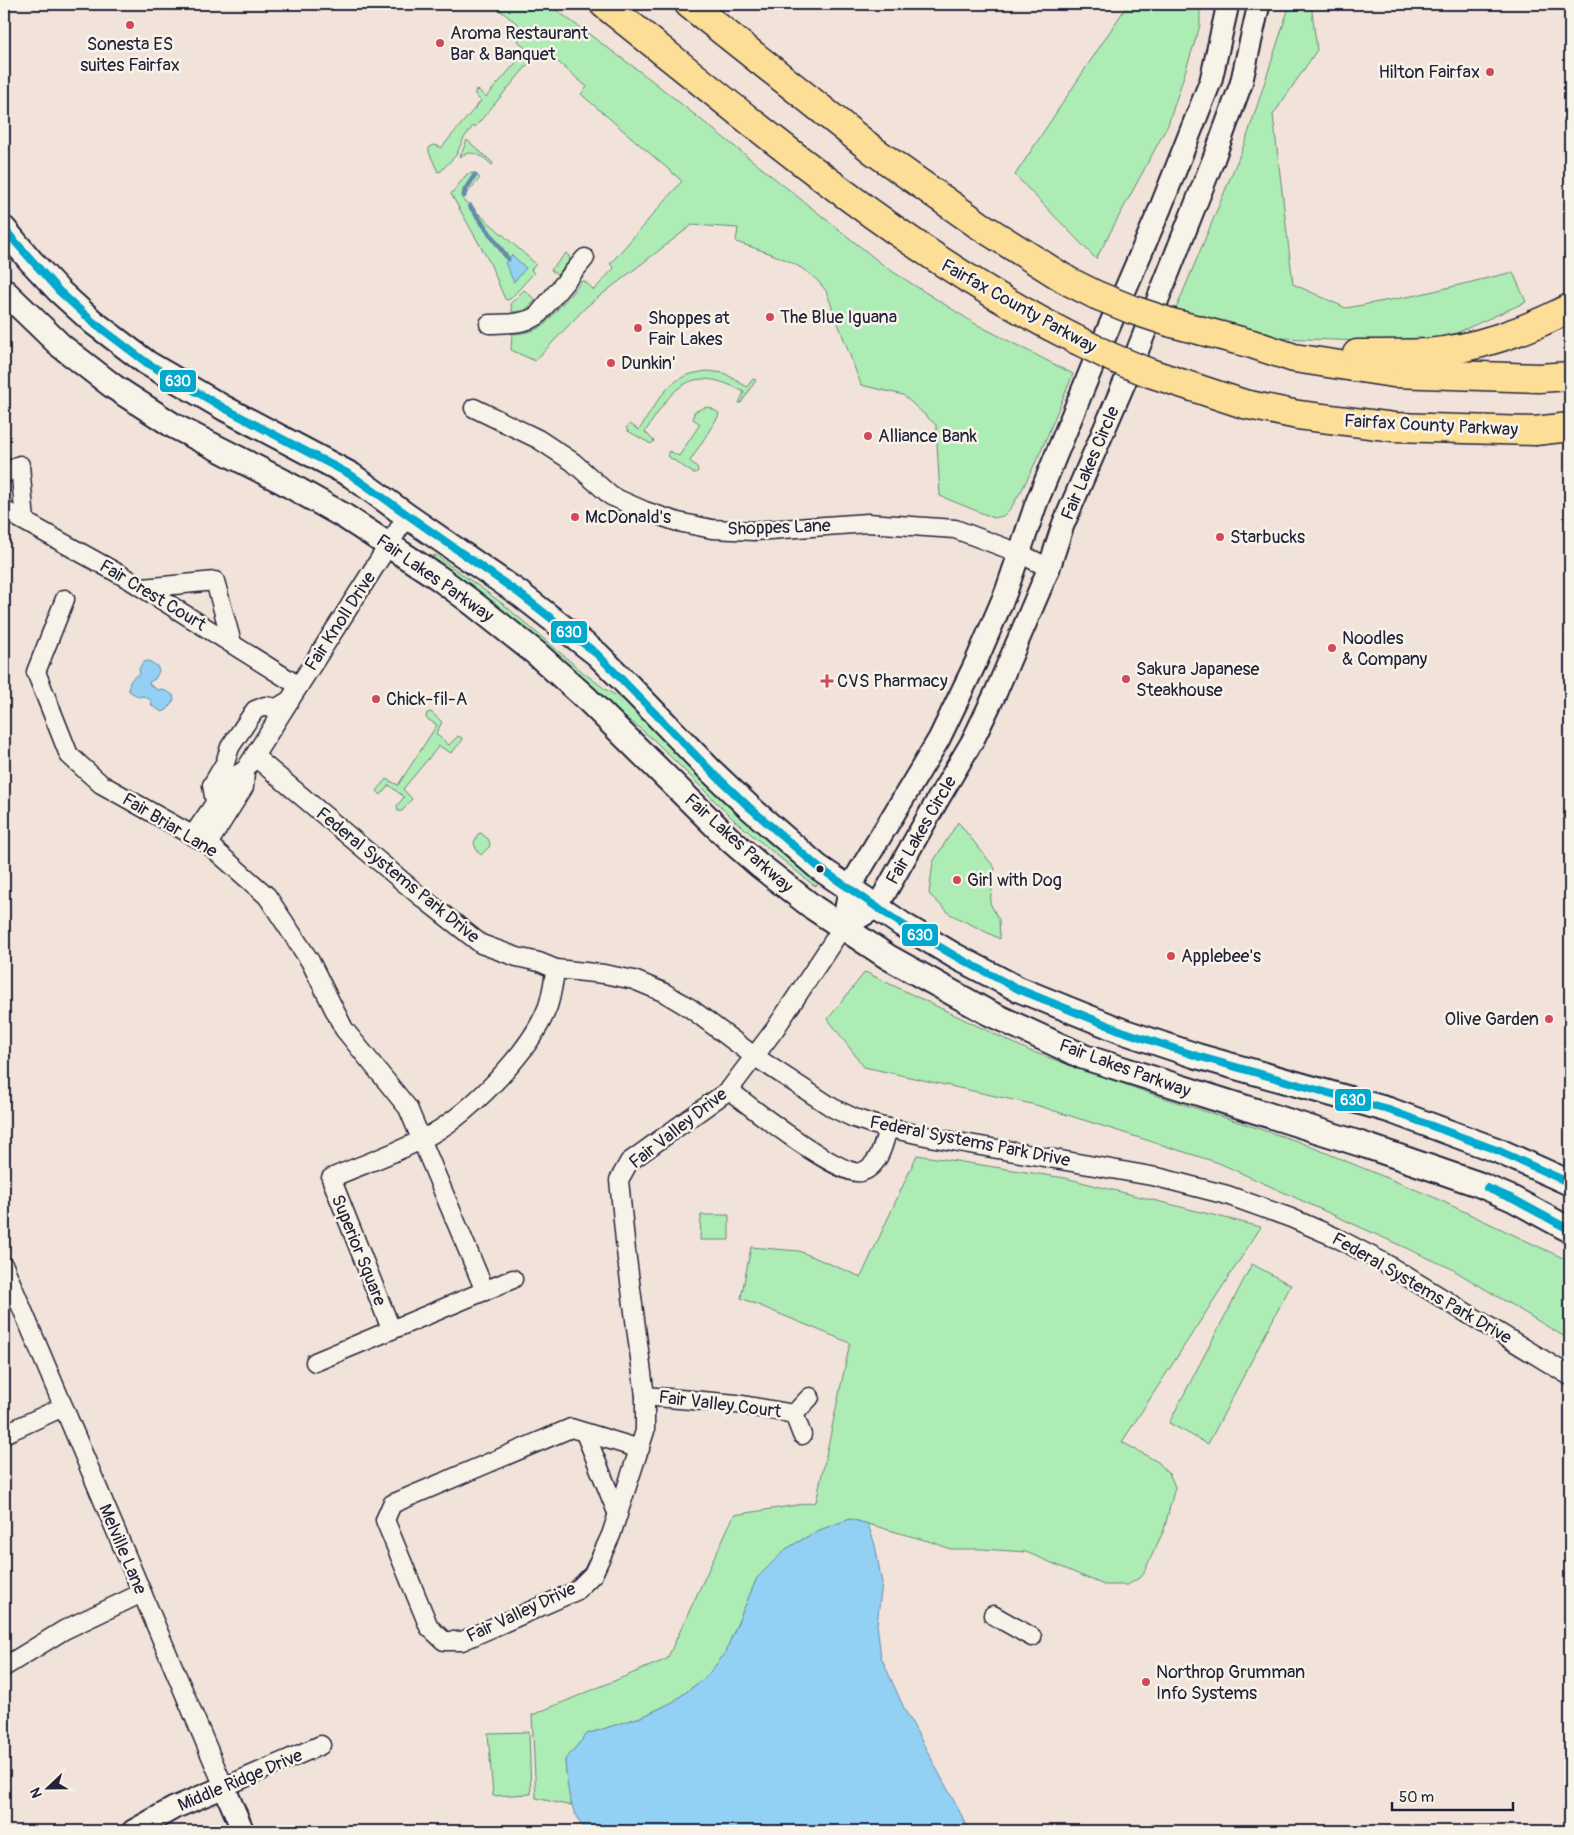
<svg xmlns="http://www.w3.org/2000/svg" width="1574" height="1835" font-family="Pangolin,sans-serif">
  <style>
    .green { fill: #adecb4; stroke: #688778 }
    .water { fill: #93d1f4; stroke: #668baa }
    .lines { fill: none; stroke-linecap: round; stroke-linejoin: round }
    .stream { stroke: #668baa; stroke-width: 5 }
    .minor-casing { stroke: #22223b; stroke-width: 21 }
    .tertiary-casing { stroke: #22223b; stroke-width: 25 }
    .secondary-casing { stroke: #22223b; stroke-width: 28 }
    .motorway-casing { stroke: #22223b; stroke-width: 31 }
    .minor { stroke: #f7f3e8; stroke-width: 18 }
    .tertiary { stroke: #f7f3e8; stroke-width: 21 }
    .secondary { stroke: #f7f3e8; stroke-width: 24 }
    .motorway { stroke: #fdde96; stroke-width: 28 }
    .motorway-bridge-casing { stroke: #22223b; stroke-width: 31; stroke-linecap: butt }
    .motorway-bridge { stroke: #fdde96; stroke-width: 28 }
    .bus-1-casing { stroke: #f7f3e8; stroke-width: 11 }
    .bus-1 { stroke: #00a9ce; stroke-width: 8 }
    .poi-dot { fill: #d1495b; stroke: #f7f3e8; stroke-width: 2 }
    .bus-dot { fill: #22223b; stroke: #f7f3e8; stroke-width: 2 }
    .labels { text-anchor: middle; stroke-width: 5; stroke-linejoin: round; paint-order: stroke }
    .poi-label { font-size: 18px; fill: #22223b; stroke: #f7f3e8; text-anchor: start }
    .street-label { font-size: 18px; fill: #22223b; stroke: #f7f3e8 }
    .line-badge { stroke: #f7f3e8; stroke-width: 2 }
    .badge-label { font-size: 14px; text-anchor: middle; font-weight: bold; fill: #fff }
  </style>
  <rect width="100%" height="100%" fill="#f1e3d9"/>
  <filter id="ink" filterUnits="userSpaceOnUse"><feTurbulence type="fractalNoise" baseFrequency=".02" numOctaves="2"/><feDisplacementMap in="SourceGraphic" scale="10" xChannelSelector="R" yChannelSelector="G"/><feConvolveMatrix kernelMatrix="1 2 1 2 8 2 1 2 1" color-interpolation-filters="sRGB"/></filter>
  <g filter="url(#ink)">
    <g class="green">
      <path d="M492,4H548L650,79L887,268L974,323L1073,374L1041,451L1023,488L1011,508L1003,516L994,518L940,496L936,425L903,395L861,385L826,291C806,262 768,253 736,242L738,228L692,225L587,306L535,361L511,350L512,334C524,333 534,332 545,324L583,280L594,290L614,268L610,264L682,181L581,94L587,87L542,48L475,127L473,126L464,138L456,155L441,171L438,172L429,152V148L432,145L438,146L441,148L481,101L475,95V91L478,90L486,97L527,50L518,41L525,30Z"/>
      <path d="M1128,4H1200V26L1168,125L1096,259L1015,175Z"/>
      <path d="M1290,4H1311L1317,50L1273,115L1293,284L1346,308L1417,295L1513,272L1526,302L1443,339L1363,341L1280,338L1176,309L1246,140Z"/>
      <path d="M467,140L493,163L492,165C482,156 473,148 460,157Z"/>
      <path d="M473,173L480,178L462,199L536,264L531,270L534,273L510,299L506,300L504,297L490,263L451,194L467,174Z"/>
      <path d="M566,253L569,256L570,260L557,275L551,270Z"/>
      <path d="M524,290L536,300L524,311L512,312L511,303Z"/>
      <path d="M707,371L724,373L747,387L753,379L756,380L741,403H739L744,392C689,362 673,388 645,432L654,441L651,444L628,431L626,428L630,424L639,430C652,411 664,383 688,375C693,373 701,372 707,371Z"/>
      <path d="M709,407L719,413L718,417L690,461L697,467L698,471L696,473H693L669,457L668,454L669,451L679,456L700,424L693,419L694,412L703,408Z"/>
      <path d="M434,555L437,556L503,604L585,674L605,689L627,702L723,801L816,880L818,884L816,886L812,884L735,821L656,742L637,726L600,699L432,559Z"/>
      <path d="M431,712L442,722L436,734L449,745L458,736L462,738V741L451,753L439,746L403,789L412,799L402,811H398L397,806L404,797L389,785L381,795L377,791L386,779L398,785L437,725L426,718L427,713Z"/>
      <path d="M958,822L995,868L990,903L999,920L1000,939L950,914L929,894L933,862Z"/>
      <path d="M481,833L489,840L490,846L481,855L477,851L474,843L478,834Z"/>
      <path d="M865,972L1030,1051L1158,1096L1297,1141L1431,1196L1567,1260L1570,1263V1340L1450,1268L1219,1163L1036,1105L864,1067L828,1019Z"/>
      <path d="M917,1155L1065,1178L1261,1227L1122,1442L1158,1462L1170,1475L1175,1487L1164,1530L1142,1576L1128,1585H1104L1026,1552L981,1549H950L935,1543L850,1519L817,1531L786,1549L757,1578L724,1655L706,1677L673,1702L644,1716L587,1734L565,1760L567,1781L571,1806L536,1798L532,1715L667,1659L734,1515L816,1502L850,1343L741,1298L751,1247L799,1251L861,1277Z"/>
      <path d="M701,1215H729V1240H700Z"/>
      <path d="M1252,1264L1291,1285L1208,1444L1169,1423Z"/>
      <path d="M529,1732L531,1794L493,1796L488,1733Z"/>
    </g>
    <g class="water">
      <path d="M512,255L526,268L514,282L505,263Z"/>
      <path d="M149,661L157,666L159,671L155,679L149,682L150,685L158,690L162,689L173,695L174,700L167,710L162,712L152,706L151,700L143,696L139,697L129,691C128,682 132,677 140,674L139,669L143,662Z"/>
      <path d="M850,1519L868,1524L875,1545L882,1583L877,1624L881,1657L904,1708L970,1831H586C569,1811 567,1786 565,1760L587,1734L644,1716L673,1702L706,1677L724,1655L757,1578L786,1549L817,1531Z"/>
    </g>
    <g class="lines">
      <g class="stream">
        <path d="M464,196L465,190L475,175"/>
        <path d="M470,206L508,259"/>
      </g>
      <defs>
        <g id="minor">
          <path d="M489,324C505,323 522,325 537,316L585,258"/>
          <path d="M474,408L538,439L573,462L611,496L645,511L678,522L712,529L754,531L868,523L955,529L1019,553L1049,568"/>
          <path d="M4,474L20,465L25,521"/>
          <path d="M4,510L130,580L299,686"/>
          <path d="M143,588L215,581L232,643"/>
          <path d="M65,599L36,672L69,755L101,784L208,844L267,896L310,961L344,1029L408,1108L485,1291"/>
          <path d="M254,756L420,896L481,944L517,957L539,962L556,969L604,974L634,980L663,992L690,1008L754,1056L833,1108L854,1118L875,1125L935,1138L1157,1177L1227,1195L1291,1218L1335,1237L1383,1262L1570,1376"/>
          <path d="M231,807L224,809L218,806L215,802L212,785L225,763L230,747L255,710L265,706L277,708L290,700"/>
          <path d="M193,835L233,777L245,770L267,736L407,516"/>
          <path d="M208,844L244,787L245,770"/>
          <path d="M729,1090C748,1105 840,1178 861,1172C879,1167 884,1143 888,1128"/>
          <path d="M4,1266L224,1787L321,1745"/>
          <path d="M391,1329L331,1178C363,1164 403,1151 432,1134C472,1111 532,1050 548,1006C552,994 553,981 556,969"/>
          <path d="M315,1362L513,1279"/>
          <path d="M645,1396L737,1404L794,1414"/>
          <path d="M794,1414L810,1397"/>
          <path d="M794,1414L802,1435"/>
          <path d="M585,1433L618,1515"/>
          <path d="M4,1434L63,1407"/>
          <path d="M640,1449L571,1428L392,1504L385,1520L429,1627L444,1641H462L576,1591L593,1574L611,1535L645,1431V1396L626,1251L619,1180L629,1162L729,1090L775,1029L842,928"/>
          <path d="M993,1615L1032,1637"/>
          <path d="M4,1667L64,1630L142,1593"/>
        </g>
        <g id="tertiary">
          <path d="M842,928L877,907L937,801L973,740L996,692L1049,568L1063,525L1129,372L1214,158L1241,84L1259,4"/>
          <path d="M842,928L850,887L939,739L976,662L1006,592L1036,504L1097,355L1160,209L1211,80L1228,4"/>
          <path d="M133,1831L174,1808L224,1787L243,1831"/>
        </g>
        <g id="secondary">
          <path d="M4,229L30,260L59,291L93,322L147,363L224,408L351,475L407,516L520,594L597,654L622,679L711,771L749,807L818,867L903,925L955,956L1018,989L1122,1031L1197,1056L1389,1110L1499,1151L1570,1183"/>
          <path d="M4,291L61,346L114,387L174,426L282,481L344,516L439,578L470,601L537,654L587,699L728,838L759,865L814,908L888,957L987,1012L1084,1057L1367,1146L1478,1184L1513,1199L1570,1230"/>
        </g>
        <g id="motorway">
          <path d="M604,4C755,124 903,253 1077,340"/>
          <path d="M689,4L874,151L979,225L1068,281L1096,295"/>
          <path d="M1172,323L1252,344L1294,358L1393,373L1539,378L1570,376"/>
          <path d="M1357,354C1380,354 1404,354 1427,353C1475,349 1528,330 1570,308"/>
          <path d="M1150,373L1244,404L1298,415L1394,427L1535,431L1570,427"/>
        </g>
      </defs>
      <use href="#minor" class="minor-casing"/>
      <use href="#tertiary" class="tertiary-casing"/>
      <use href="#secondary" class="secondary-casing"/>
      <use href="#motorway" class="motorway-casing"/>
      <use href="#minor" class="minor"/>
      <use href="#tertiary" class="tertiary"/>
      <use href="#secondary" class="secondary"/>
      <use href="#motorway" class="motorway"/>
      <defs>
        <g id="motorway-bridge">
          <path d="M1096,295L1133,310L1172,323"/>
          <path d="M1077,340L1113,358L1150,373"/>
        </g>
      </defs>
      <use href="#motorway-bridge" class="motorway-bridge-casing"/>
      <use href="#motorway-bridge" class="motorway-bridge"/>
      <defs>
        <g id="bus-1">
          <path d="M4,229L59,291L93,322L147,363L224,408L351,475L520,594L597,654L711,771L749,807L818,867L903,925L955,956L1018,989L1122,1031L1197,1056L1389,1110L1499,1151L1570,1183"/>
          <path d="M1487,1188L1513,1199L1570,1230"/>
        </g>
      </defs>
      <use href="#bus-1" class="bus-1-casing"/>
      <use href="#bus-1" class="bus-1"/>
    </g>
  </g>
  <g class="poi-dot">
    <circle cx="130" cy="25" r="5"/>
    <circle cx="440" cy="43" r="5"/>
    <circle cx="1490" cy="72" r="5"/>
    <circle cx="770" cy="317" r="5"/>
    <circle cx="638" cy="328" r="5"/>
    <circle cx="611" cy="363" r="5"/>
    <circle cx="868" cy="436" r="5"/>
    <circle cx="575" cy="517" r="5"/>
    <circle cx="1220" cy="537" r="5"/>
    <circle cx="1332" cy="648" r="5"/>
    <circle cx="1126" cy="679" r="5"/>
    <path d="M824.5 673.5h5v5h5v5h-5v5h-5v-5h-5v-5h5z"/>
    <circle cx="376" cy="699" r="5"/>
    <circle cx="957" cy="880" r="5"/>
    <circle cx="1171" cy="956" r="5"/>
    <circle cx="1549" cy="1019" r="5"/>
    <circle cx="1146" cy="1682" r="5"/>
  </g>
  <circle class="bus-dot" cx="820" cy="869" r="4.5"/>
  <g class="labels">
    <g class="poi-label">
      <text x="450" y="39">Aroma Restaurant<tspan x="450" dy="21">Bar &amp; Banquet</tspan></text>
      <text x="130" y="50" text-anchor="middle">Sonesta ES<tspan x="130" dy="21">suites Fairfax</tspan></text>
      <text x="1480" y="78" text-anchor="end">Hilton Fairfax</text>
      <text x="780" y="323">The Blue Iguana</text>
      <text x="648" y="324">Shoppes at<tspan x="648" dy="21">Fair Lakes</tspan></text>
      <text x="621" y="369">Dunkin'</text>
      <text x="878" y="442">Alliance Bank</text>
      <text x="585" y="523">McDonald's</text>
      <text x="1230" y="543">Starbucks</text>
      <text x="1342" y="644">Noodles<tspan x="1342" dy="21">&amp; Company</tspan></text>
      <text x="1136" y="675">Sakura Japanese<tspan x="1136" dy="21">Steakhouse</tspan></text>
      <text x="837" y="687">CVS Pharmacy</text>
      <text x="386" y="705">Chick-fil-A</text>
      <text x="967" y="886">Girl with Dog</text>
      <text x="1181" y="962">Applebee's</text>
      <text x="1539" y="1025" text-anchor="end">Olive Garden</text>
      <text x="1156" y="1678">Northrop Grumman<tspan x="1156" dy="21">Info Systems</tspan></text>
    </g>
    <g class="street-label">
      <text transform="translate(1019 306) rotate(29)" y="6">Fairfax County Parkway</text>
      <text transform="translate(1431 425) rotate(3)" y="6">Fairfax County Parkway</text>
      <text transform="translate(1090 463) rotate(-67)" y="6">Fair Lakes Circle</text>
      <text transform="translate(779 527) rotate(-2)" y="6">Shoppes Lane</text>
      <text transform="translate(435 578) rotate(35)" y="6">Fair Lakes Parkway</text>
      <text transform="translate(153 595) rotate(31)" y="6">Fair Crest Court</text>
      <text transform="translate(340 621) rotate(-57)" y="6">Fair Knoll Drive</text>
      <text transform="translate(170 825) rotate(31)" y="6">Fair Briar Lane</text>
      <text transform="translate(921 830) rotate(-60)" y="6">Fair Lakes Circle</text>
      <text transform="translate(739 843) rotate(42)" y="6">Fair Lakes Parkway</text>
      <text transform="translate(398 875) rotate(39)" y="6">Federal Systems Park Drive</text>
      <text transform="translate(1125 1068) rotate(20)" y="6">Fair Lakes Parkway</text>
      <text transform="translate(678 1128) rotate(-38)" y="6">Fair Valley Drive</text>
      <text transform="translate(970 1141) rotate(11)" y="6">Federal Systems Park Drive</text>
      <text transform="translate(359 1250) rotate(68)" y="6">Superior Square</text>
      <text transform="translate(1422 1288) rotate(30)" y="6">Federal Systems Park Drive</text>
      <text transform="translate(720 1404) rotate(7)" y="6">Fair Valley Court</text>
      <text transform="translate(123 1549) rotate(67)" y="6">Melville Lane</text>
      <text transform="translate(521 1612) rotate(-25)" y="6">Fair Valley Drive</text>
      <text transform="translate(240 1780) rotate(-23)" y="6">Middle Ridge Drive</text>
    </g>
  </g>
  <g class="line-badge">
    <rect x="159" y="369" width="38" height="24" rx="5" fill="#00a9ce"/>
    <rect x="550" y="620" width="38" height="24" rx="5" fill="#00a9ce"/>
    <rect x="901" y="923" width="38" height="24" rx="5" fill="#00a9ce"/>
    <rect x="1334" y="1088" width="38" height="24" rx="5" fill="#00a9ce"/>
  </g>
  <g class="badge-label">
    <text x="178" y="386">630</text>
    <text x="569" y="637">630</text>
    <text x="920" y="940">630</text>
    <text x="1353" y="1105">630</text>
  </g>
  <rect width="1574" height="1835" fill="none" stroke="#f7f3e8" stroke-width="20"/>
  <rect x="10" y="10" width="1554" height="1815" fill="none" stroke="#22223b" stroke-width="2" filter="url(#ink)"/>
  <g transform="translate(48 1788) rotate(248)" stroke="#f7f3e8" stroke-width="4" paint-order="stroke">
  <path d="M0-4L9 19L0 12L-9 19Z" fill="#22223b"/>
  <text y="-8" font-size="14" font-weight="bold" text-anchor="middle" fill="#22223b">N</text>
  </g>
  <path d="M1392 1802v8h121v-8" fill="none" stroke="#22223b" stroke-width="2.5"/>
  <text x="1399" y="1802" font-size="15" fill="#22223b" stroke="#f7f3e8" stroke-width="4" paint-order="stroke">50 m</text>
</svg>
